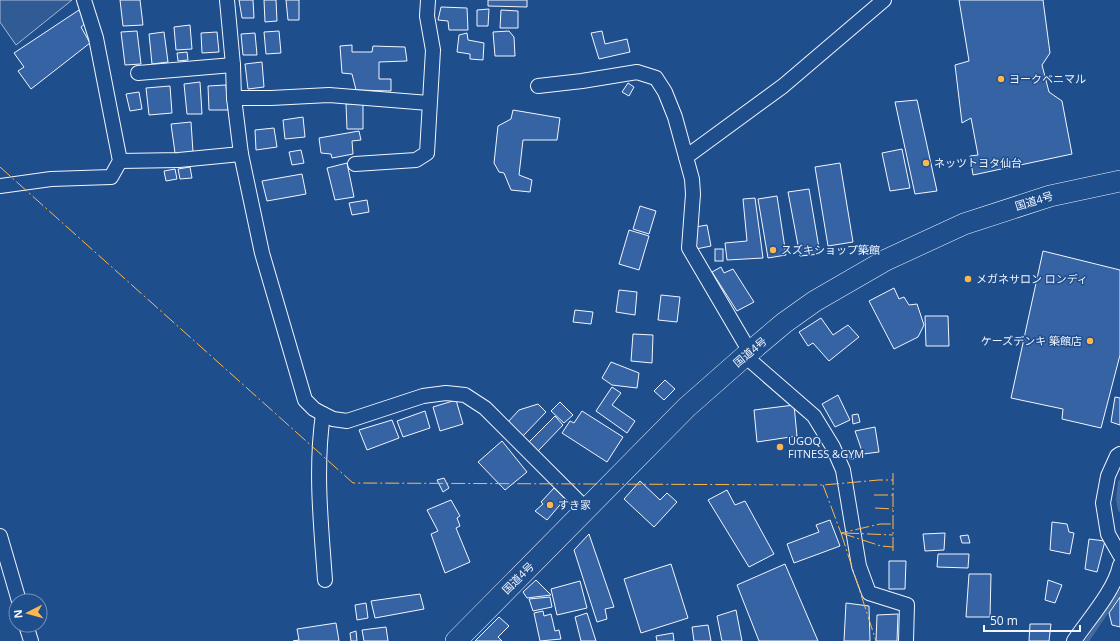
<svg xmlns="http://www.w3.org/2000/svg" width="1120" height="641" font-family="'Open Sans','Noto Sans JP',sans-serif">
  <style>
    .green { fill: #305b95; stroke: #a8bbd7 }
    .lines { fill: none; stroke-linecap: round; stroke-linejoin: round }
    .stream { stroke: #446ba0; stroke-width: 4 }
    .building { fill: #3563a3; stroke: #f2f6ff }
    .minor-casing { stroke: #f2f6ff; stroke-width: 16 }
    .highway-casing { stroke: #f2f6ff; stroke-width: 22 }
    .minor { stroke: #1f4e8c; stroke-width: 14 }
    .highway { stroke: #1f4e8c; stroke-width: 21 }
    .power { stroke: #ffb74d; stroke-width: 1; stroke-dasharray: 14 3 2 3; stroke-linecap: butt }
    .poi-dot { fill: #ffb74d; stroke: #1f4e8c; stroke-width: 1.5 }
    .labels { text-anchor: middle; stroke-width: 3; stroke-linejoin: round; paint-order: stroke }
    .poi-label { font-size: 11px; fill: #f2f6ff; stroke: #1f4e8c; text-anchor: start }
    .street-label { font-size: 11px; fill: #f2f6ff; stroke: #1f4e8c }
  </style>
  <rect width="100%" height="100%" fill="#1f4e8c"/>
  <path class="green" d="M0,0H72L16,45L0,22Z"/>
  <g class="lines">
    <g class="stream">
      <path d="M1120,482L1118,499L1120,510"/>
      <path d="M1087,641L1120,592"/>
    </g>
  </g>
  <g class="building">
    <path d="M120,0H140L143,25L123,26Z"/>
    <path d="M239,0H253L254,18H242Z"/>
    <path d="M264,0H276L277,21L265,22Z"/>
    <path d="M286,0H299V20H288Z"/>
    <path d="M488,0H527V7L488,6Z"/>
    <path d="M959,0H1043L1050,53L1042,65L1049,92L1062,101L1072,154L973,175L970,156L978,155L971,118L962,123L955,65L969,61Z"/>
    <path d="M441,7L467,8L468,30H449L448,21L438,20Z"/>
    <path d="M489,9L488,26H477V10Z"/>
    <path d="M79,10L86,23L81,27L90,43L31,89L18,71L24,67L14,53Z"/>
    <path d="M501,10L518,11V28H500Z"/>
    <path d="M190,25L192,49L176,50L174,27Z"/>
    <path d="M137,31L141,64L125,65L121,32Z"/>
    <path d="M279,31L281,53L266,54L264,32Z"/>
    <path d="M509,31L514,37L515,56H495L493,32Z"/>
    <path d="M602,31L605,44L627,39L630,52L599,59L591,33Z"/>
    <path d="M164,32L168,62L152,64L149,34Z"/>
    <path d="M217,32L219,52L202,53L201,33Z"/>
    <path d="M255,33L257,55H243L241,34Z"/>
    <path d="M467,33L468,40L484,43L483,60L470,59V54L457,52L459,35Z"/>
    <path d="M352,45V52H372L373,46L405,47L407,61L379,62V79H391V91L356,90L352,74L342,73L340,46Z"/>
    <path d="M187,52L188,60L178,61L177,53Z"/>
    <path d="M262,62L264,87L248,89L245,64Z"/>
    <path d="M200,82L202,114H187L184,84Z"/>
    <path d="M628,83L634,87L629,96L622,92Z"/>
    <path d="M226,85L228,110H209L208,86Z"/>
    <path d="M170,86L172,113L149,115L146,88Z"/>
    <path d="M139,92L142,109L130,111L126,94Z"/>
    <path d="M917,100L937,191L915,194L895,102Z"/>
    <path d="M346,104H363V129H347Z"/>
    <path d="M513,110L560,118L557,140H523L519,175L532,180L530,192L511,190L504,173L499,172L494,163L498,126L511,119Z"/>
    <path d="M303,117L305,137L285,139L283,120Z"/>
    <path d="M191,122L193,152L175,153L171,124Z"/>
    <path d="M274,128L277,147L256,150L255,130Z"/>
    <path d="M359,131L361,140L352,141L353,154L332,158L331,154L321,153L319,138Z"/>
    <path d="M902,149L910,188L890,191L882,153Z"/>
    <path d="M301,150L304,163L292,165L289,152Z"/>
    <path d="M347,163L354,197L335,200L327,168Z"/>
    <path d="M840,163L853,242L828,246L815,167Z"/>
    <path d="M190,167L192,178L180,179L178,169Z"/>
    <path d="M175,169L177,179L166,181L164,171Z"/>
    <path d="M302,174L306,194L267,201L262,181Z"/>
    <path d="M809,189L820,254L800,256L788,192Z"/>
    <path d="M777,196L786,255L768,258L758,199Z"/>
    <path d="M755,198L763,258L727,260L725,243L747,241L743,199Z"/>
    <path d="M367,200L369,212L352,215L349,203Z"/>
    <path d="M640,206L656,211L649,234L633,229Z"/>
    <path d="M707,225L711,246L696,249L690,228Z"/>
    <path d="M629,230L649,236L639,270L619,264Z"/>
    <rect x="715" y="249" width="8" height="12"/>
    <path d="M1043,251L1120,270V355L1101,428L1062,419L1063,409L1011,398Z"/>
    <path d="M721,267L724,273L733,269L754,302L737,311L712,272Z"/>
    <path d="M894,288L899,299L904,297L909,305L917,304L924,325L918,337L894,349L869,301Z"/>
    <path d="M619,290L637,292L635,315L616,312Z"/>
    <path d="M661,295L680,297L677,322L658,320Z"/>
    <path d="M575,310L593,312L591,324L573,322Z"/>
    <path d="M925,316H948L949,346H926Z"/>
    <path d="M821,318L833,335L848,325L859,337L829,361L813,343L808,346L799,332Z"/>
    <path d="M633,334L653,335L652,363L631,361Z"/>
    <path d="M611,362L639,373L637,388L612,385L602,378Z"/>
    <path d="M665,380L675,389L664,400L654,391Z"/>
    <path d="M612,387L621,393L612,405L635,421L627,433L596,411Z"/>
    <path d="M838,395L850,420L835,427L822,404Z"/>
    <path d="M1115,397L1120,398V425L1111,422Z"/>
    <path d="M456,400L463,424L440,431L433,407Z"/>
    <path d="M560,402L573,415L564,423L551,411Z"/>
    <path d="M538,404L546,412L523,436L508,422L519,410Z"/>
    <path d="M794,405L797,436L757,442L754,410Z"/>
    <path d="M425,411L430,428L403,437L397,421Z"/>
    <path d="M582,411L623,437L607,462L562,433L570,421L574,423Z"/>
    <path d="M858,414L860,422L853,424L852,415Z"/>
    <path d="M555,416L563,425L538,451L529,442Z"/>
    <path d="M392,420L399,438L367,450L359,430Z"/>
    <path d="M875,427L879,452L863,454L855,431Z"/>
    <path d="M502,441L527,472L505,490L478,462Z"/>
    <path d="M859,452L861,458L850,459L848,453Z"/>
    <path d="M444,478L449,488L443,492L437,480Z"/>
    <path d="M640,481L660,500L667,493L677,502L654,527L624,499Z"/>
    <path d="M554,488L565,499L547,520L535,511L543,504L541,502Z"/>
    <path d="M727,490L735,505L745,501L774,554L749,567L708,500Z"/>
    <path d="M451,500L460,516L457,518L460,526L456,528L470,562L445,573L431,534L438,531L427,510Z"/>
    <path d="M830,520L840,546L794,563L787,544L819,532L816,525Z"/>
    <path d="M1052,522L1067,524L1069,532L1074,533L1070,554L1050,550Z"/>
    <path d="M945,533L944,550L925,551L923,534Z"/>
    <path d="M589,534L614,607L605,609L607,619L597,622L574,550Z"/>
    <path d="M968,535L970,543H962L960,536Z"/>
    <path d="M1089,539L1105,541L1097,572L1085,569Z"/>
    <path d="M938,554H969L968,568L937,567Z"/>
    <path d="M889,561H906L905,589H889Z"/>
    <path d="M671,564L688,618L641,633L624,579Z"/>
    <path d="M785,564L818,641H759L737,585Z"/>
    <path d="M969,574H991L990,617H966Z"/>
    <path d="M536,580L551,595L527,598L523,592Z"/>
    <path d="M1048,580L1062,585L1055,603L1045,600Z"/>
    <path d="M580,581L587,608L557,615L551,589Z"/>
    <path d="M420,594L424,609L375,618L371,601Z"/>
    <path d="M550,597L552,607L533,611L529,599Z"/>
    <path d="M1120,597V627L1112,625L1109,613Z"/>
    <path d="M366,603L368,618L357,620L355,605Z"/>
    <path d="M846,603L869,606L870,641H844Z"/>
    <path d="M736,610L742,641H722L717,616Z"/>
    <path d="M543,611L544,616L551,614L555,631L559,630L561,639L540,641L534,613Z"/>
    <path d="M587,613L596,641H581L575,617Z"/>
    <path d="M898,614L897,641H876L877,615Z"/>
    <path d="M499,617L509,626L498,637L502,641H475Z"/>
    <path d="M336,623L339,641H293L299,640L297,629Z"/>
    <path d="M1030,624H1051L1049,641H1029Z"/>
    <path d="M708,625L711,641H694L692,627Z"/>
    <path d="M386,627L388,641H364L362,630Z"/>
    <path d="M356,631L357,641H351L350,633Z"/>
    <path d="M673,633L674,641H657L656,636Z"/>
  </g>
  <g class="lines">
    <defs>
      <g id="minor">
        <path d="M227,0L233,65L234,98L241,154L262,253L305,400L314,409L323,414L333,419L347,421L423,396L446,393L465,395L485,408L587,510"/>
        <path d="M138,73L233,65"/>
        <path d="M538,86L582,81L637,72L656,78L665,92L675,117L692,179L693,194L689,248L750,352"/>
        <path d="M234,98H271L329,95L429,103"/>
        <path d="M686,157L783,86L884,0"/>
        <path d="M120,161L179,160L241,154"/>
        <path d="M355,164L416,160L427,153L433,50L427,16L428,0"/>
        <path d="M0,186L51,179L111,177L120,161L96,38L84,0"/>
        <path d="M745,356L814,416L833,447L843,470L859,566L869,593L907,605L906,641"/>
        <path d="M323,414C315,470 321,524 325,580"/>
        <path d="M1120,454L1117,456L1108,476L1103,503L1108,534L1120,555"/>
        <path d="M0,536L19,601"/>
        <path d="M26,625L31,641"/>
        <path d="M1074,641C1088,620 1115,590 1120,565"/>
      </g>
      <path id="highway" d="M456,641L687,407L745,356L784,323L815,301L886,260L964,224L1050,196L1120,181"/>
    </defs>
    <use href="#minor" class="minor-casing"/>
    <use href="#highway" class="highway-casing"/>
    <use href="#minor" class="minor"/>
    <use href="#highway" class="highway"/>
    <g class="power">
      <path d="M0,167L353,483L823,485L879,480H893"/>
      <path d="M823,485L841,533L880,524H893"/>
      <path d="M874,495H893"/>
      <path d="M875,508L893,509"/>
      <path d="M841,533L876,641"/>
      <path d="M841,533L881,546L893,547"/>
      <path d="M845,533L893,535"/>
      <path d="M893,551V473"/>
    </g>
  </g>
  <g class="poi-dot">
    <circle cx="1001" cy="79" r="4"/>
    <circle cx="926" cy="163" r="4"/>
    <circle cx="773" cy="250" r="4"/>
    <circle cx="968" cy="279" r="4"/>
    <circle cx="1090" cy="341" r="4"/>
    <circle cx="780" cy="447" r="4"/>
    <circle cx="550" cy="505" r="4"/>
  </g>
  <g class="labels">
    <g class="poi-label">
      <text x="1009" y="83">ヨークベニマル</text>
      <text x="934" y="167">ネッツトヨタ仙台</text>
      <text x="781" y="254">スズキショップ築館</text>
      <text x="976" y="283">メガネサロン ロンディ</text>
      <text x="1082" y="345" text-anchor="end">ケーズデンキ 築館店</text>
      <text x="788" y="445">UGOQ<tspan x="788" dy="13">FITNESS &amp;GYM</tspan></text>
      <text x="558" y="509">すき家</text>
    </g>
    <g class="street-label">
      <text transform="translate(1034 201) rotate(-17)" y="4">国道4号</text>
      <text transform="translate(750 352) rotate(-40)" y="4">国道4号</text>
      <text transform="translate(518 578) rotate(-45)" y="4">国道4号</text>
    </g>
  </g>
  <g transform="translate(28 613) rotate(264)"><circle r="19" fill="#1f4e8c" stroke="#7391ba"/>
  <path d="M0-3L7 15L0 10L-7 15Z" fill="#ffb74d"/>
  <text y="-6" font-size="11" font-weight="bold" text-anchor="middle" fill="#f2f6ff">N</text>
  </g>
  <path d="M984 625v6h96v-6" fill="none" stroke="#f2f6ff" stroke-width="2"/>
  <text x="990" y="625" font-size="12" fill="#f2f6ff" stroke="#1f4e8c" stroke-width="3" paint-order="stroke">50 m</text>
</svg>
